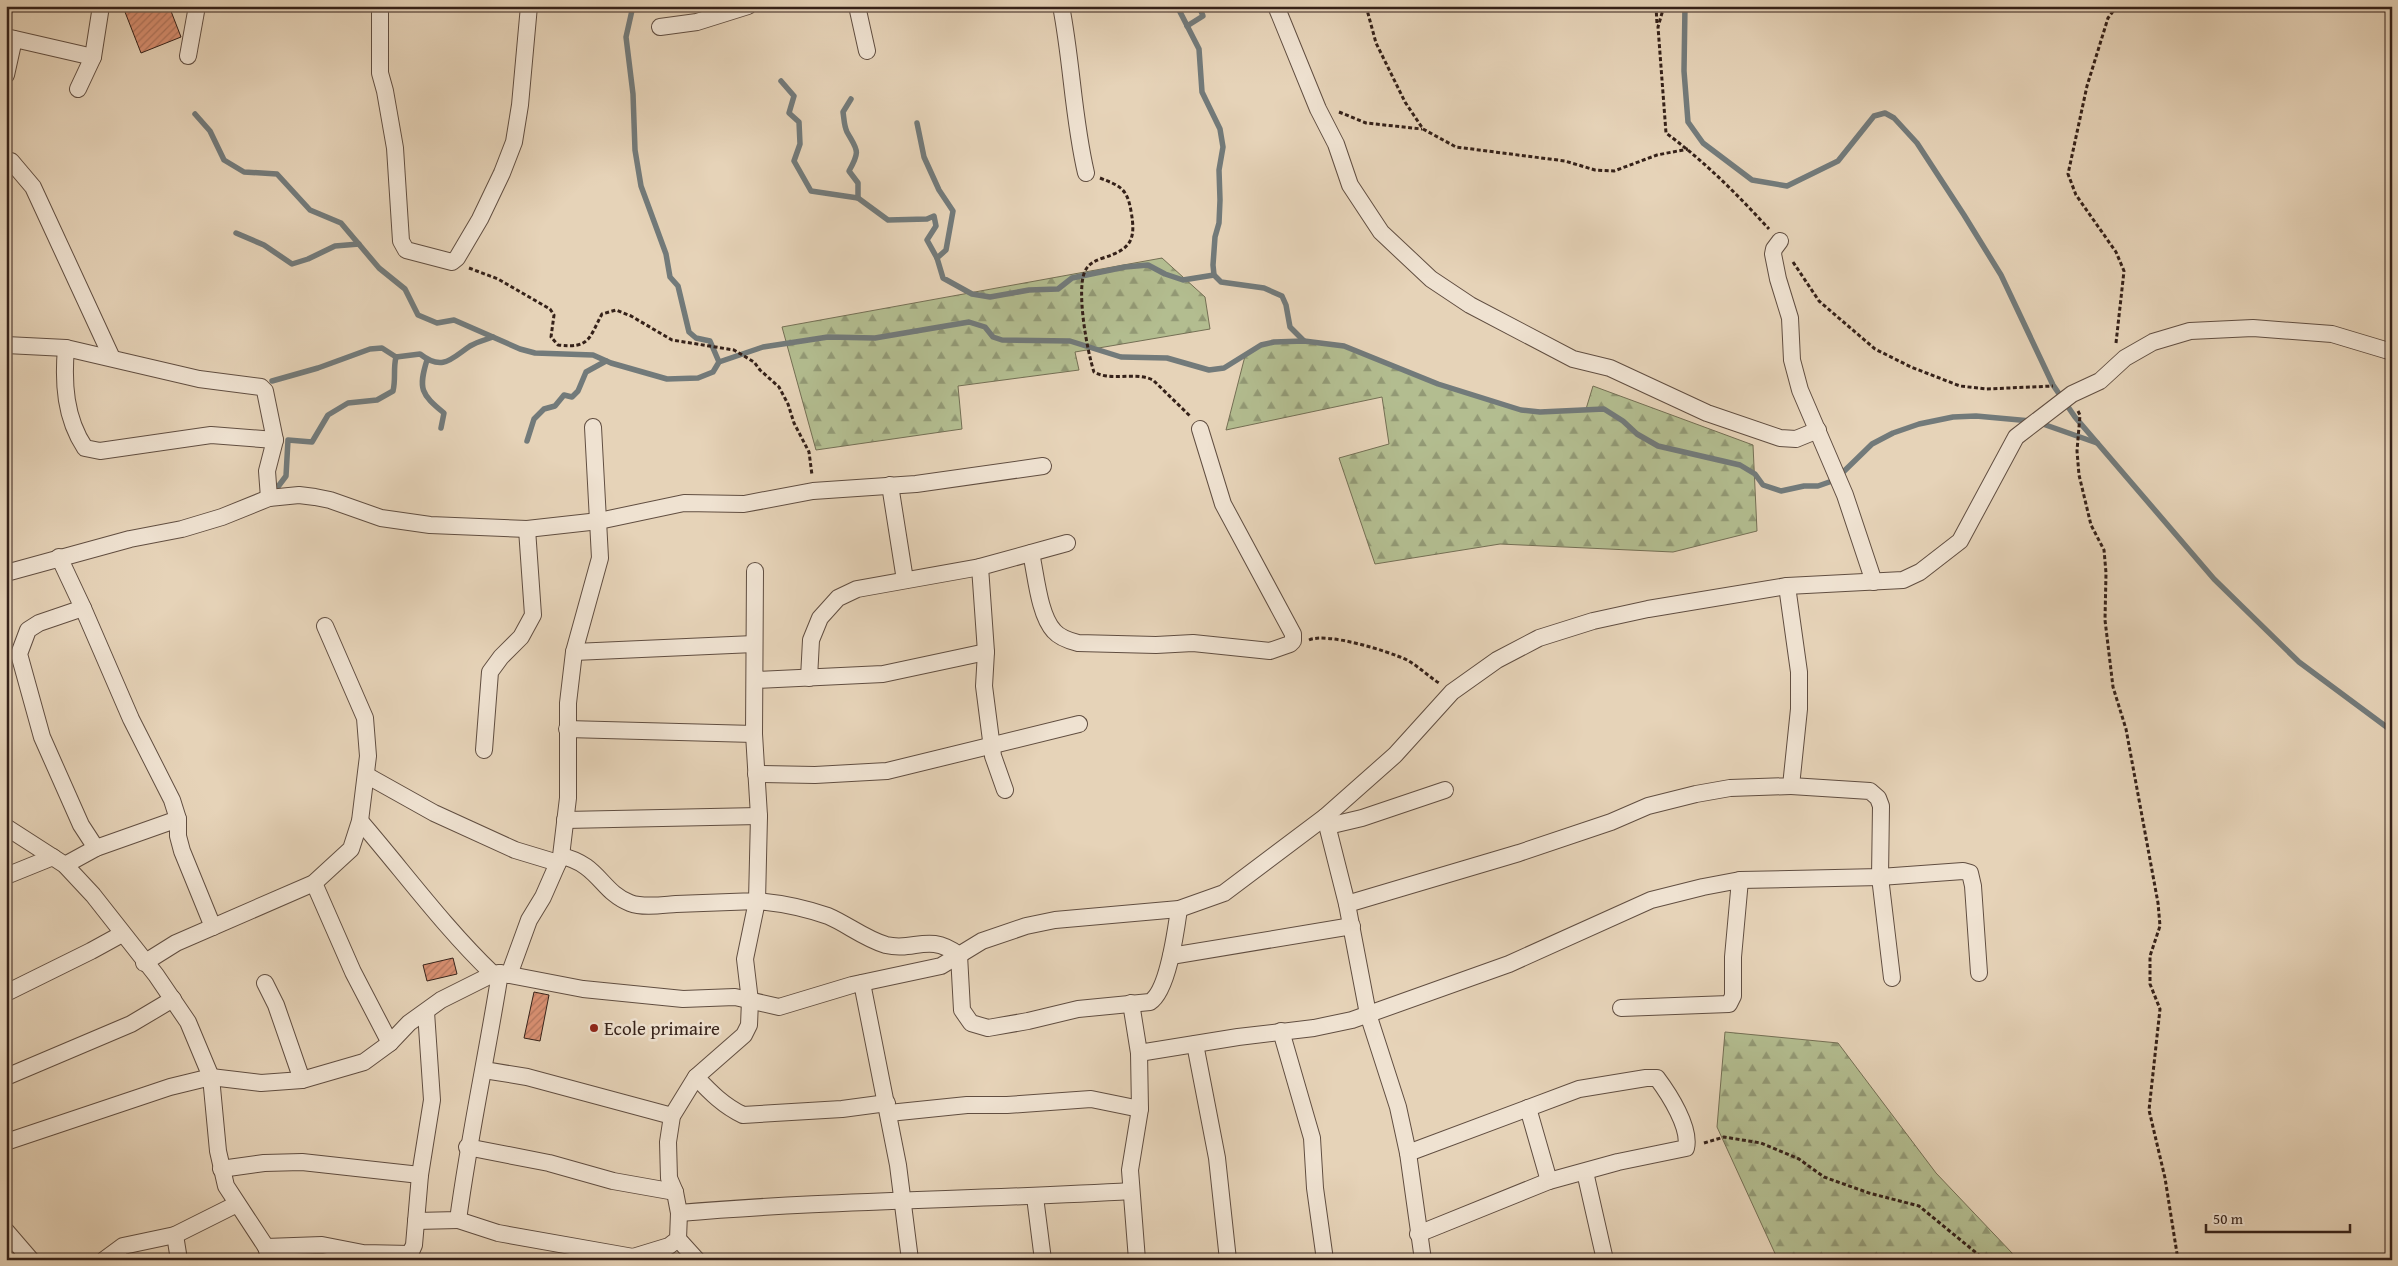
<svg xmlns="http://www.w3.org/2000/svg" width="2398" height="1266" font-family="'Gentium Book Plus',serif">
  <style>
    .forest { fill: url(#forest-firs); stroke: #746f54 }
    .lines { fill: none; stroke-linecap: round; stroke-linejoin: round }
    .stream { stroke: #727a7a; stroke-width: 5.5 }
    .building { fill: url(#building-hatch); stroke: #352119 }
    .street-casing { stroke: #614e41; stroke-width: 18 }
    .path { stroke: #352119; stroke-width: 3; stroke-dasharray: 4 2.5; stroke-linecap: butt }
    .street { stroke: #efe2d1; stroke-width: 16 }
    .poi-dot { fill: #8f2418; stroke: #efe2d1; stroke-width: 2 }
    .labels { text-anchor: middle; stroke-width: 5; stroke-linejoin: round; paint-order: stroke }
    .poi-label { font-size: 19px; fill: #352119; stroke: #efe2d1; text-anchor: start }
  </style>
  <defs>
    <pattern id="forest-firs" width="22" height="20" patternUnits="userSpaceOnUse" patternTransform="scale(1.25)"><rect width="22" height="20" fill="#b3bd90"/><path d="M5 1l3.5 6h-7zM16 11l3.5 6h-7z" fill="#929975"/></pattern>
    <pattern id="building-hatch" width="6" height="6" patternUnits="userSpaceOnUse" patternTransform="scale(1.25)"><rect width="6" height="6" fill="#d99072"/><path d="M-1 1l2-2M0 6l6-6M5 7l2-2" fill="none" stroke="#b1755d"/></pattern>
  </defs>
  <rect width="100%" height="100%" fill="#e6d3b8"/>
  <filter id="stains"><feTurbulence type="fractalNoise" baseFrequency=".004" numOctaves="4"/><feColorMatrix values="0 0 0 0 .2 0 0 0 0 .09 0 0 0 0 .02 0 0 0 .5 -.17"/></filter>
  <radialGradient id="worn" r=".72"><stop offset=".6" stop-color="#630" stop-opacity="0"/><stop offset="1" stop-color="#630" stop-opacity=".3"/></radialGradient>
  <g class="forest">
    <path d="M1162,258L1205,297L1210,329L1075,352L1079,370L958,386L962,429L816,450L782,327Z"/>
    <path d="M1304,341L1344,346L1438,384L1521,410L1540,412L1586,409L1593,386L1753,445L1757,531L1673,552L1500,544L1375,564L1339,458L1389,444L1382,397L1226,430L1245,356C1266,341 1279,342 1304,341Z"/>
    <path d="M1725,1032L1838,1043L1936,1173L2012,1253L2013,1260H1778L1717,1127Z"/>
  </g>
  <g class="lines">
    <g class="stream">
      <path d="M633,6L626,37L633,94L635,150L641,186L666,254L670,277L678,286L689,332L696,338L710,341L719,362"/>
      <path d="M1177,6L1199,49L1202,92L1220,129L1223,147L1219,170L1220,200L1219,223L1215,237L1213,265L1214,275L1221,282L1264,288L1282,296L1286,305L1290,327L1304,341"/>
      <path d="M1685,6L1684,71L1688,122L1703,143L1752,180L1787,186L1838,161L1874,116L1885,113L1894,118L1917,143L1964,215L2001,275L2053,385L2075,417L2214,579L2299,662L2392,731"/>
      <path d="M1187,26L1203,16L1199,6"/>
      <path d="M781,81L794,96L789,113L799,122L800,144L794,161L811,191L858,198L888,220L927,219L934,216L936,226L927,240L937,258L943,278L972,294L990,297L1029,290L1058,289L1072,278L1125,267L1148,265L1165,274L1183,280L1214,275"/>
      <path d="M851,99L843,112C844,118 844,126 847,132C857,150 861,150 849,171L858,183V198"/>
      <path d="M195,114L210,131L224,160L244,172L277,174L310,210L341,223L379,268L405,289L418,315L437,323L454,320L520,349L535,353L593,355L611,363L667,379L698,378L713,372L719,362L763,347L828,337L875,338L969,322L985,327L993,337L1002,340L1070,341L1121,357L1167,358L1209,370L1224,368L1261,345L1274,342L1304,341L1344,346L1438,384L1521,410L1540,412L1604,409L1623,421L1637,434L1658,446L1740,465L1755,474L1763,485L1781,491L1804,486H1818L1835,480L1872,444L1893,433L1919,424L1953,417L1976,416L2031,421"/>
      <path d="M917,123L924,157L939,190L953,211L946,250L937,258"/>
      <path d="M236,233L264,245L292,264L308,259L335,246L359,244"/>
      <path d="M427,360C418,389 421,394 444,413L441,428"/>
      <path d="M272,381L318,368L370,349L382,348L396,357L420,354C443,372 452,358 470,346C477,342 485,340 493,337"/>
      <path d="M2040,423L2097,443"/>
      <path d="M527,441L534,419L544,409L555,406L564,395L572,397L578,391L586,372L606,361"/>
      <path d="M274,492L286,476L288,440L312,442L328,415L348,403L377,400L393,391C396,379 393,369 396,357"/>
    </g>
  </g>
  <g class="building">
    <path d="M140,6H169L181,37L141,53L125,12Z"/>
    <path d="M453,958L457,974L427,981L423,965Z"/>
    <path d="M534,992L549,995L540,1041L524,1038Z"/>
  </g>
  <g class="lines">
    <defs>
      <g id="street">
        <path d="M380,6V73L385,91L395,148L401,241L406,250L452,262L457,258L480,219L502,173L514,142L520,105L529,6"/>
        <path d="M857,6L867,51"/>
        <path d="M1061,6C1072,62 1073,118 1086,173"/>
        <path d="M1276,6L1318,109L1336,144L1350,185L1381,232L1431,279L1470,305L1573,359L1610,368L1707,413L1780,438L1796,439L1818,430"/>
        <path d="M6,7V6"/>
        <path d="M660,27L697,22L748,6"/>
        <path d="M6,37L93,57"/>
        <path d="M188,56L197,6"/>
        <path d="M6,75L14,39"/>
        <path d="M78,89L93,57L101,6"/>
        <path d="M6,160L11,161L33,187L112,358"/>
        <path d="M1780,241L1774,249L1773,254L1778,279L1790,318L1792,360L1800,390L1845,495L1874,582"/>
        <path d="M6,345L66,348L199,379L261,387L265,391L275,440L267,471L269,498"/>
        <path d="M66,348C63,383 65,418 85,448L100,451L211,435L275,440"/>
        <path d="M890,485L905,580"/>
        <path d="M1031,553C1036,575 1039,615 1054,631C1060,638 1070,641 1078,643L1156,645L1193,643L1270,651L1290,644L1293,641V634L1223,504L1200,429"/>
        <path d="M59,557L83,608L131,719L172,800L178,819V836L182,851L213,927"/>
        <path d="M6,573L130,539L182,529L222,517L269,498L299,495L315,497L330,500L381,518L430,525L527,529L599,521L684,503L744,504L813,491L916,484L1043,466"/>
        <path d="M83,608L39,623L28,630L19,654L42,737L81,825L96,848"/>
        <path d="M574,652L754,644"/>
        <path d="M809,678L811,640L820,618L838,598L857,589L980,567"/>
        <path d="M755,680L883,674L986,652"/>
        <path d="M567,729L754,734"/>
        <path d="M484,750L490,672L501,657L521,637L533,615L527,529"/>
        <path d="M756,774L815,775L887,771L1079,724"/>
        <path d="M366,775L434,813L515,850L558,863"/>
        <path d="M1791,786L1870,791L1878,798L1881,806L1880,877L1892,978"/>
        <path d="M1005,790L993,756L984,686L986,652L980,567L1067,543"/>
        <path d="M1325,817L1347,904L1368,1014L1398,1107L1408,1153L1423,1260"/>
        <path d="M565,820L759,816"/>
        <path d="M360,821C404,872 444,927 493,974"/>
        <path d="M1328,826L1362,818L1445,790"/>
        <path d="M6,827L65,865L93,895L156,975L188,1022L211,1077L218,1151L226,1186L266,1247L270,1260"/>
        <path d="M561,856C599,864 601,892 630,903C643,908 662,905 676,904C703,903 730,902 757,901L759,816L754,734L755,571"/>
        <path d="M65,865L96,848L178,819"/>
        <path d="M6,876L53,857"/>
        <path d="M314,883L353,972L390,1043"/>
        <path d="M1347,904L1519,853L1611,822L1648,806L1696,794L1730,788L1791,786L1799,709V672L1787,586"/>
        <path d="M1171,956L1352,926"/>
        <path d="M144,963L176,943L314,883L351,849L360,821L368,756L365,718L325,626"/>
        <path d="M509,975L529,920L543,897L561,856L568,798V703L574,652L600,558L593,427"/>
        <path d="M265,983L276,1005L302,1080"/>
        <path d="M862,983L898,1165L910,1260"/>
        <path d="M6,993L91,951L122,934"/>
        <path d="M1131,1003L1139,1053L1238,1037L1314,1028L1352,1020L1509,964L1651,900L1703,887L1740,880L1880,877L1963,871L1970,873L1973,886L1979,973"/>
        <path d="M1621,1008L1729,1004L1733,996V957L1740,880"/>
        <path d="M1281,1031L1312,1138L1315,1188L1325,1260"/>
        <path d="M1195,1044L1217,1158L1228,1260"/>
        <path d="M484,1070L527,1077L672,1116"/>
        <path d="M6,1077L131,1024L173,999"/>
        <path d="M696,1077C711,1093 724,1106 743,1115L842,1109L887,1103"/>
        <path d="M1528,1108L1549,1181"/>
        <path d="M889,1113L967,1105H1007L1091,1099L1140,1109"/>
        <path d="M6,1142L170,1087L211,1077L261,1083L302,1080L364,1062L390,1043L409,1023L441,1000L493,974L500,973L583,989L683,999L735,997L779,1007L852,985L941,966L982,941L1026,926L1055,920L1179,909L1224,893L1325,817L1395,755L1452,692L1497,660L1539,638L1593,621L1648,609L1787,586L1903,580L1920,572L1960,541L2016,437L2072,394L2100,381L2125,358L2153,342L2190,331L2253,328L2332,334L2392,352"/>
        <path d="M467,1147L549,1163L613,1181L675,1192"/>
        <path d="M1408,1153L1579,1089L1646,1078H1657C1669,1094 1691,1128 1686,1148L1618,1162L1549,1181L1418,1234"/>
        <path d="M221,1169L264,1163L302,1162L420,1175"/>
        <path d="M1585,1172L1605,1260"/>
        <path d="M1035,1197L1043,1260"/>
        <path d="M679,1213C829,1200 980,1200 1131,1191"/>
        <path d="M458,1220L498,1233L633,1257"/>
        <path d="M416,1221L458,1220C469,1137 487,1055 500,973"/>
        <path d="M6,1231L31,1260"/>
        <path d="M175,1235L179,1260"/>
        <path d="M678,1239L697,1260"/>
        <path d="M266,1247L322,1245L363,1253L410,1254L414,1245L420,1175L432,1100L426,1012"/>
        <path d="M104,1260L123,1246L175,1235L237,1204"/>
        <path d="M630,1260L633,1257L669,1246L678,1239L679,1213L675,1192L669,1178L668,1142L672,1116L696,1077L744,1035L749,1025L750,1001L745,959L757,901C781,903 805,908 828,916C847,924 865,939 886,945C915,952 928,932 959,955L962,1010L971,1023L988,1028L1028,1021L1078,1009L1150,1002C1168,991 1176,930 1179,909"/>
        <path d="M1137,1260L1130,1170L1140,1109L1139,1053"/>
      </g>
    </defs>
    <use href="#street" class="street-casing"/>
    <g class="path">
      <path d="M1366,6L1376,43L1405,102L1423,129L1456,147L1565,161L1595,170L1614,171L1657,155L1688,149"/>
      <path d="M1656,6L1657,24"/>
      <path d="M1664,6L1658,27L1666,133C1704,161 1737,194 1769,229"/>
      <path d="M1339,112L1366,123L1422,129"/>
      <path d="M1100,178C1120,186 1127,188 1131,211C1136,239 1132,249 1103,258C1095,261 1089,263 1085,271C1076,290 1087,351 1094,372C1112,382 1134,371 1153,380L1191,417"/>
      <path d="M1793,262L1819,301L1875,349L1911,367L1960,386L1986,389L2053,386"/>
      <path d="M469,268L498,279L550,309L554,315L551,337L558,345C590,349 589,338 602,314L616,310L631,316L672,340L734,350L754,362L760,370L779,387L788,404L794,423L809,452L812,475"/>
      <path d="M2116,343L2124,271L2116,252L2076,195L2068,174L2087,86L2108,18L2117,6"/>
      <path d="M2078,411L2080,415L2077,451L2079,475L2091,525L2104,550L2106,573L2105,620L2113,687L2126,729L2158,903L2160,926L2150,956V984L2160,1009L2149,1110L2165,1178L2178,1260"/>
      <path d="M1309,640C1327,632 1388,651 1407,660C1418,666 1428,676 1439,683"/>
      <path d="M1704,1143L1724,1137L1761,1143L1799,1159L1824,1177L1869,1193L1919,1206L1985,1260"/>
    </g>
    <use href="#street" class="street"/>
  </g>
  <circle class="poi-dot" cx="594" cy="1028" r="5"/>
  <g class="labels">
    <g class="poi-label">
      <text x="604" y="1035">Ecole primaire</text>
    </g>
  </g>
  <rect width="2398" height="1266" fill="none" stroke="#e6d3b8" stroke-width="25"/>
  <rect x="8" y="8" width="2383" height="1251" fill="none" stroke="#352119" stroke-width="2.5"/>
  <rect x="12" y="12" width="2373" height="1241" fill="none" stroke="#352119"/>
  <path d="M2206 1224v8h144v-8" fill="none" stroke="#352119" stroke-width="2.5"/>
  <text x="2213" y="1224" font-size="15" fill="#352119" stroke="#efe2d1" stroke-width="4" paint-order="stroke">50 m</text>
  <rect width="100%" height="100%" filter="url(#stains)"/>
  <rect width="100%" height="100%" fill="url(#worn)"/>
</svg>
